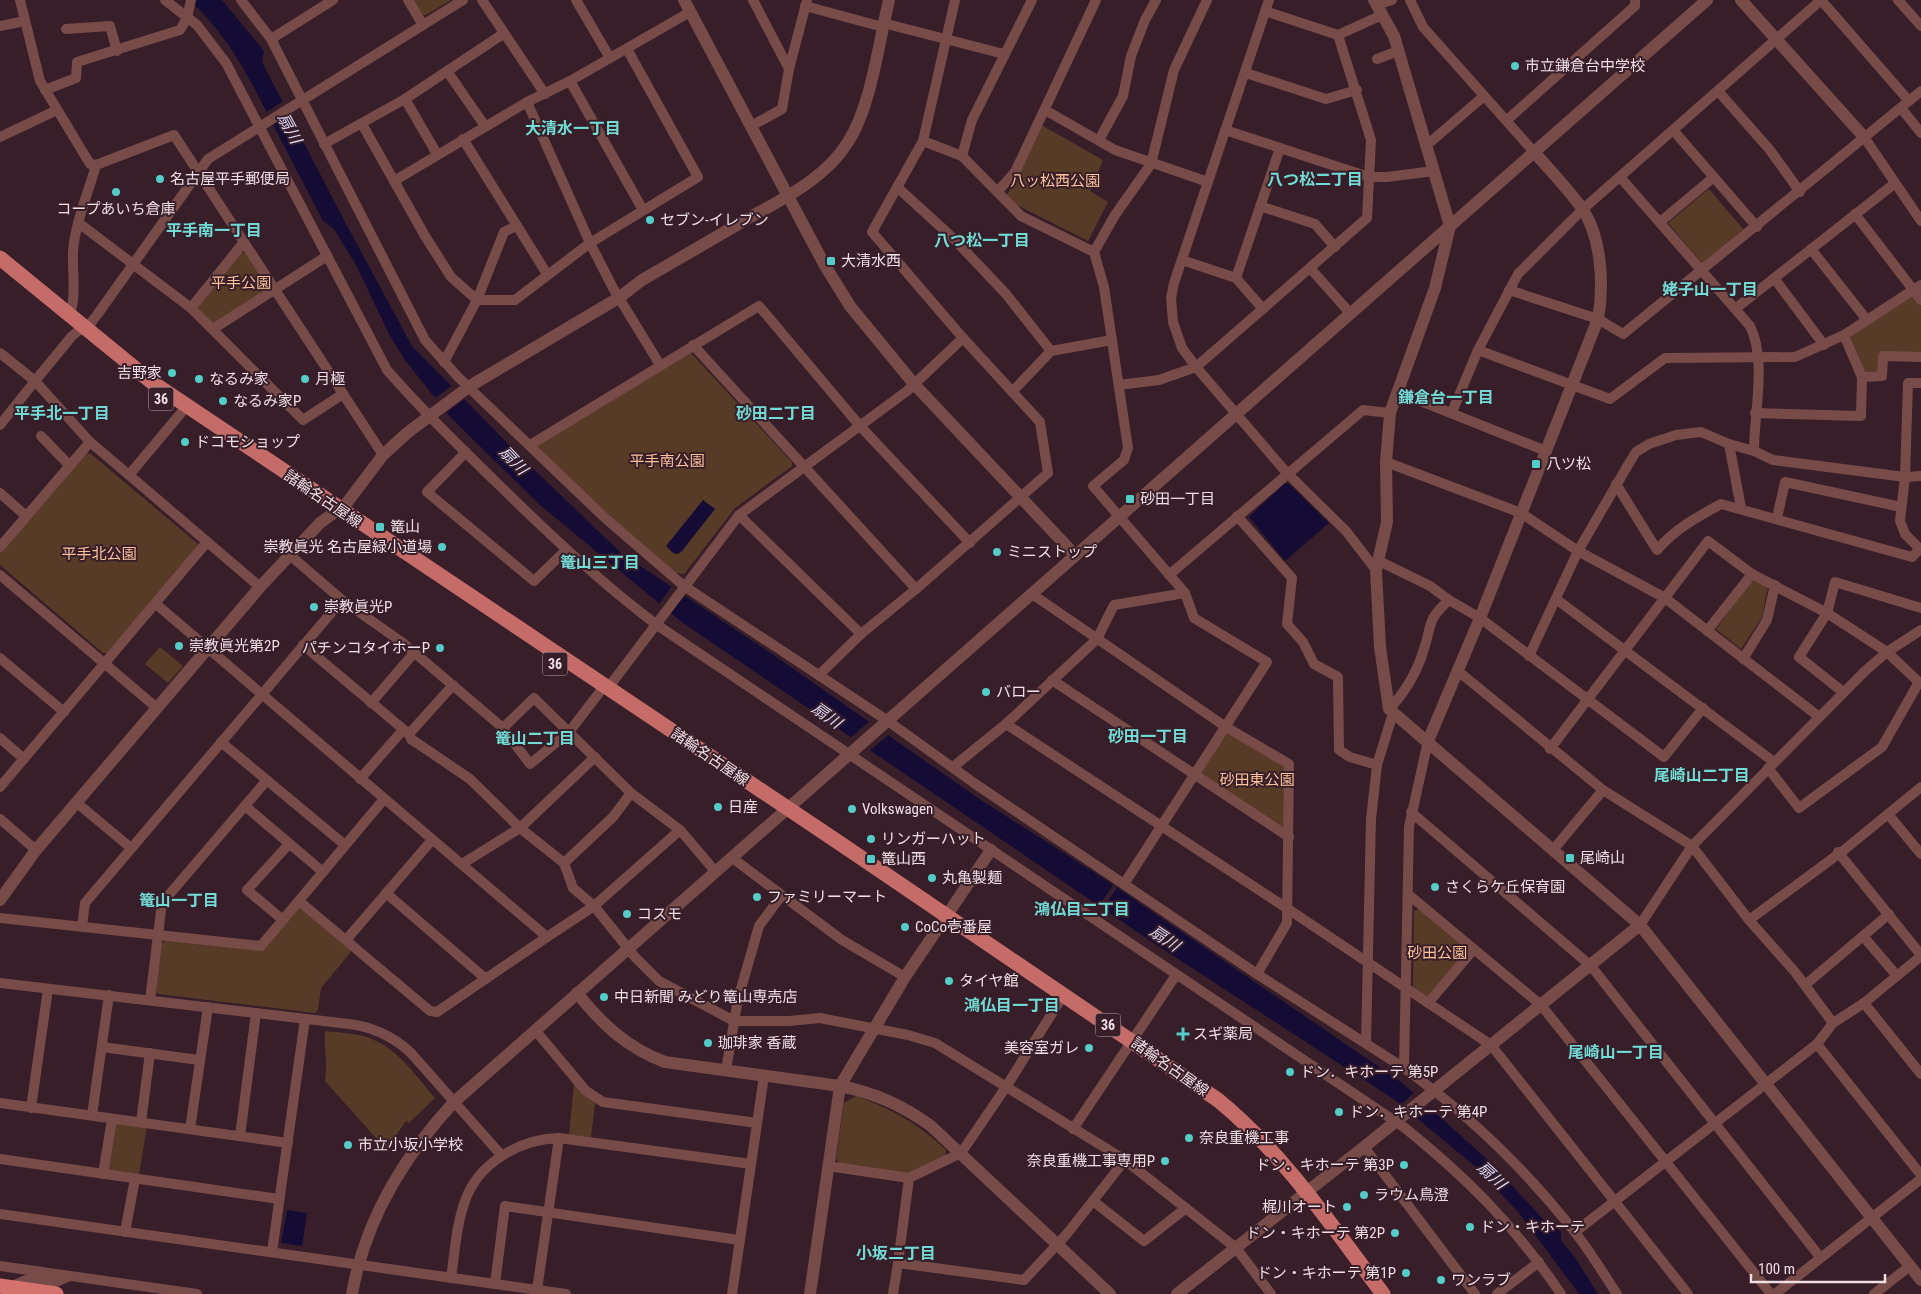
<svg xmlns="http://www.w3.org/2000/svg" width="1921" height="1294" font-family="'Roboto Condensed','Noto Sans JP',sans-serif">
  <style>
    .green { fill: #583b26 }
    .water { fill: #150c35 }
    .pier { fill: #371e29 }
    .lines { fill: none; stroke-linecap: round; stroke-linejoin: round }
    .motorway-tunnel { stroke: #533b45; stroke-width: 15; stroke-dasharray: 15 8; stroke-linecap: butt }
    .minor { stroke: #774b48; stroke-width: 10 }
    .tertiary { stroke: #774b48; stroke-width: 12 }
    .primary { stroke: #c66c68; stroke-width: 15 }
    .trunk { stroke: #d6726e; stroke-width: 15 }
    .poi-dot { fill: #54cdc8; stroke: #371e29; stroke-width: 2 }
    .labels { text-anchor: middle; stroke-width: 4; stroke-linejoin: round; paint-order: stroke }
    .shield { fill: #371e29; stroke: #b8a4ad; stroke-width: 1 }
    .shield-label { font-size: 14px; font-weight: bold; fill: #f0dee5 }
    .poi-label { font-size: 15px; fill: #f0dee5; stroke: #371e29; text-anchor: start }
    .park-label { font-size: 15px; fill: #fcc29a; stroke: #371e29 }
    .street-label { font-size: 15px; fill: #f0dee5; stroke: #371e29 }
    .water-label { font-size: 16px; font-style: italic; fill: #dfdefd; stroke: #371e29 }
    .neighbourhood-label { font-size: 16px; font-weight: bold; fill: #71dcd6; stroke: #371e29 }
  </style>
  <rect width="100%" height="100%" fill="#371e29"/>
  <g class="green">
    <path d="M412,0H451L426,15H421Z"/>
    <path d="M1041,125L1103,160L1090,191L1108,202L1088,241L1005,199Z"/>
    <path d="M1709,189L1743,229L1703,264L1668,223Z"/>
    <path d="M239,252L246,253L269,287L268,292L216,325C208,323 199,313 198,304Z"/>
    <path d="M1912,295L1921,306V353L1879,352L1878,371L1865,372L1850,335Z"/>
    <path d="M691,353L792,462V466L735,508L684,574L677,573L642,548L537,446Z"/>
    <path d="M84,453L91,454L198,544L199,548L108,653H103L0,565V553Z"/>
    <path d="M1753,579L1768,587L1762,617L1741,649L1716,629Z"/>
    <path d="M160,647L183,666L168,683L145,664Z"/>
    <path d="M1226,727L1289,764V837L1194,775Z"/>
    <path d="M303,907L351,948L350,953L321,988L318,1010L315,1013L158,994L155,991L161,945L166,939L262,949L296,909Z"/>
    <path d="M1421,908L1468,949L1427,997L1413,986L1414,911Z"/>
    <path d="M325,1031C342,1033 361,1033 376,1041C400,1052 417,1077 435,1098L409,1123L406,1121L387,1148L384,1147L325,1081C328,1064 324,1048 325,1031Z"/>
    <path d="M574,1083L586,1097L595,1103L591,1137L569,1135Z"/>
    <path d="M856,1096C893,1110 917,1123 946,1150L945,1156L908,1174L839,1163L836,1159L844,1103Z"/>
    <path d="M117,1122L147,1126L139,1175L109,1171L107,1168L113,1126Z"/>
  </g>
  <g class="water">
    <path d="M189,0H222L264,51L262,62L344,220L412,346L521,457L621,553L775,656L978,798L1109,882L1401,1082L1488,1160L1544,1220H1550L1561,1233V1240L1574,1256L1598,1294H1579L1519,1213L1477,1168L1395,1100L1152,942L683,623L540,505L451,418L405,360L390,336L356,265L334,229L323,221C306,188 289,155 272,123C250,79 227,33 189,0Z"/>
    <path d="M1285,483L1289,484L1329,523L1285,561L1249,517Z"/>
    <path d="M703,500L715,509L682,551L678,554L673,553L666,546Z"/>
    <path d="M287,1210L307,1213L302,1246L281,1243Z"/>
  </g>
  <g class="pier">
    <path d="M285,100L291,112L270,124L265,113Z"/>
    <path d="M453,385L466,398L446,413L434,399Z"/>
    <path d="M672,586L684,596L669,615L658,606Z"/>
    <path d="M871,720L891,733L868,752L849,739Z"/>
    <path d="M1114,884L1118,886L1102,910L1098,907Z"/>
    <path d="M1416,1091L1431,1105L1414,1119L1399,1106Z"/>
  </g>
  <g class="lines">
    <path class="motorway-tunnel" d="M0,1294H2"/>
    <g class="minor">
      <path d="M20,0L40,81L90,164L96,165"/>
      <path d="M165,0L197,25L226,63L387,370C422,410 460,447 498,484C549,534 600,582 657,625L1405,1128C1469,1180 1514,1225 1561,1294"/>
      <path d="M241,0L271,39L425,340L458,377L605,518L684,586L888,721L974,783L1257,974L1404,1068"/>
      <path d="M408,0L423,25"/>
      <path d="M482,0L545,94"/>
      <path d="M576,0L610,58L690,12"/>
      <path d="M753,0L789,69"/>
      <path d="M1269,0L1174,283L1171,298L1173,322L1182,348L1196,367L1286,472L1346,531L1376,570"/>
      <path d="M1410,0L1423,27L1534,152"/>
      <path d="M1821,0L1909,101"/>
      <path d="M1898,0L1921,26"/>
      <path d="M1376,5L1392,0"/>
      <path d="M805,6L883,27"/>
      <path d="M1265,11L1338,35L1382,15"/>
      <path d="M883,23L1004,54"/>
      <path d="M0,26L25,21"/>
      <path d="M66,29L110,26L117,51"/>
      <path d="M271,39L333,0"/>
      <path d="M1377,59L1398,51"/>
      <path d="M447,71L485,126"/>
      <path d="M1246,73L1326,99L1357,90"/>
      <path d="M570,81L610,58"/>
      <path d="M45,90L76,78L77,62L180,30L187,18L191,0"/>
      <path d="M1718,91L1770,150L1800,192"/>
      <path d="M405,99L437,154"/>
      <path d="M527,102L590,243L613,288L660,365"/>
      <path d="M1901,108L1921,133"/>
      <path d="M1045,110L1115,150L1208,182"/>
      <path d="M1507,120L1635,6V0"/>
      <path d="M362,124L425,236L451,277L477,300H515L590,243L698,177L627,49"/>
      <path d="M751,126L782,109L789,69L807,0"/>
      <path d="M1225,130L1369,177H1387L1434,171"/>
      <path d="M1673,130L1757,227"/>
      <path d="M0,137L57,110"/>
      <path d="M1864,137L1921,221"/>
      <path d="M463,139L547,274"/>
      <path d="M1099,140L1123,96L1131,56L1145,20L1156,0"/>
      <path d="M923,141L962,156L1021,216L1094,252"/>
      <path d="M324,144L405,99L503,34"/>
      <path d="M1427,145L1484,96"/>
      <path d="M962,156L972,120L1032,0"/>
      <path d="M1620,177L1750,326C1767,360 1754,413 1754,451"/>
      <path d="M394,181L527,102L570,81L643,210"/>
      <path d="M897,187L954,239L1006,294L1051,351"/>
      <path d="M998,191L1015,172L1096,0"/>
      <path d="M1260,206L1315,224L1335,247"/>
      <path d="M1855,214L1921,300"/>
      <path d="M1660,222L1714,177"/>
      <path d="M80,224L191,308L303,420L343,394"/>
      <path d="M1811,249L1867,320"/>
      <path d="M1182,260L1236,278L1263,309"/>
      <path d="M1310,268L1350,313"/>
      <path d="M1236,278L1280,148"/>
      <path d="M1774,278L1824,345"/>
      <path d="M1509,290L1598,319L1623,334L1921,91"/>
      <path d="M191,308L244,242"/>
      <path d="M1735,309L1894,184"/>
      <path d="M69,314C77,302 72,268 73,252C75,223 88,194 96,165L174,135L383,455"/>
      <path d="M213,329L327,256"/>
      <path d="M693,345L916,589"/>
      <path d="M1478,350L1610,399L1665,358L1795,357L1844,335L1921,285"/>
      <path d="M0,353L35,381L72,336L78,331L86,329L97,315L208,159L463,0"/>
      <path d="M444,362L477,300L504,232L516,226"/>
      <path d="M1862,377L1882,376L1883,356L1921,357"/>
      <path d="M1921,383H1908L1905,477L1900,521L1905,534L1921,550"/>
      <path d="M1119,385L1159,380L1196,367L1367,218L1371,140L1338,35"/>
      <path d="M1012,392L1051,351L1112,340"/>
      <path d="M1398,392L1546,451"/>
      <path d="M1452,412L1478,350L1518,274L1583,209L1821,0"/>
      <path d="M1755,413L1861,416L1862,377L1844,335"/>
      <path d="M0,425L35,381L90,442"/>
      <path d="M41,436L69,465"/>
      <path d="M1729,444L1741,508"/>
      <path d="M530,445L759,306L860,426L970,543"/>
      <path d="M466,452L427,492L534,581L566,550"/>
      <path d="M1386,462L1521,513L1578,551L1665,598L1818,716"/>
      <path d="M129,475L260,587"/>
      <path d="M1616,484L1657,550C1675,529 1697,517 1721,504L1912,557L1920,549"/>
      <path d="M0,493L26,516"/>
      <path d="M739,515L861,634"/>
      <path d="M1237,516L1292,578L1287,624L1303,642L1314,664L1338,677L1339,750L1350,757L1377,765"/>
      <path d="M1777,518L1785,482L1901,507"/>
      <path d="M0,547L90,442L129,475L181,413"/>
      <path d="M291,556L342,600L403,643L503,728L534,698L631,793L613,817L564,863"/>
      <path d="M1377,560L1430,586L1449,600L1480,618L1664,757L1703,708"/>
      <path d="M0,575L157,708"/>
      <path d="M1169,575L1363,410L1390,413"/>
      <path d="M1032,594L1226,727L1289,764L1287,923L1257,974"/>
      <path d="M1556,599L1774,762"/>
      <path d="M156,604L547,937L594,906L680,830L631,793"/>
      <path d="M1707,631L1752,574"/>
      <path d="M303,645L409,734L411,739L470,779L520,828L564,863L573,888L594,906L635,957L659,981L734,1021H789L820,1018L908,1035L935,1043L1125,1160L1236,1248L1271,1294"/>
      <path d="M1529,656L1578,551L1628,465L1636,452L1649,444L1676,435L1701,432L1729,444L1754,451L1773,460L1905,477L1921,476"/>
      <path d="M0,658L64,712"/>
      <path d="M1743,659L1767,620L1775,585"/>
      <path d="M1458,671L1603,790L1692,846L1749,920L1795,972L1833,1023"/>
      <path d="M819,675L861,634L916,589L1048,473L1040,422L963,338L872,232L923,141L955,0"/>
      <path d="M1052,680L1289,837"/>
      <path d="M608,688L739,515L907,391L963,338"/>
      <path d="M1843,692L1799,657L1827,613L1835,582L1921,608"/>
      <path d="M371,703L414,653"/>
      <path d="M1389,709C1404,694 1417,672 1423,652C1433,624 1425,622 1449,600"/>
      <path d="M1006,724L1288,909L1491,1045L1688,1294"/>
      <path d="M503,728L530,764L569,732L599,693"/>
      <path d="M409,734L453,685"/>
      <path d="M0,738L24,759"/>
      <path d="M1428,741L1409,827L1404,1068C1468,1114 1525,1169 1574,1231C1590,1251 1603,1273 1617,1294"/>
      <path d="M221,742L345,845"/>
      <path d="M1550,749L1708,541L1752,574L1827,613L1887,652L1921,684"/>
      <path d="M953,767L1006,724L1097,639L1114,605L1185,593"/>
      <path d="M1768,768L1799,808L1882,747L1919,682"/>
      <path d="M360,779L403,730"/>
      <path d="M267,780L162,903L158,935L261,946L384,799"/>
      <path d="M0,787L207,542"/>
      <path d="M77,803L131,848"/>
      <path d="M245,806L323,872"/>
      <path d="M1411,812L1591,966L1820,1257"/>
      <path d="M1888,814L1921,854"/>
      <path d="M0,819L36,850"/>
      <path d="M680,830L715,871"/>
      <path d="M1553,850L1603,790"/>
      <path d="M1838,852L1921,955"/>
      <path d="M731,857L842,940L905,977"/>
      <path d="M462,864L520,828L595,757"/>
      <path d="M1124,884L1267,662L1194,618L1185,593L1093,486L1124,460L1128,448L1104,287L1094,252L1115,215L1151,164L1174,70L1207,0"/>
      <path d="M386,893L486,979"/>
      <path d="M1409,895L1541,1005L1771,1294"/>
      <path d="M299,901L430,1011L437,1012L547,937"/>
      <path d="M0,918L158,935L150,1000"/>
      <path d="M283,920L247,890L289,844"/>
      <path d="M1749,920L1844,850L1921,787"/>
      <path d="M1640,925L1692,846L1865,671L1887,652L1921,630"/>
      <path d="M82,927L85,903L342,600"/>
      <path d="M1863,936L1897,976"/>
      <path d="M346,940L432,840"/>
      <path d="M0,983L349,1024C373,1027 393,1036 411,1053L502,1156"/>
      <path d="M1805,985L1889,914"/>
      <path d="M1428,1003L1474,949"/>
      <path d="M1864,1003L1921,1074"/>
      <path d="M535,1030L586,1091L603,1102L757,1123"/>
      <path d="M1366,1043L1371,819L1377,765L1393,713"/>
      <path d="M1817,1044L1921,1175"/>
      <path d="M102,1047L199,1060"/>
      <path d="M726,1070L738,999L759,926L781,896"/>
      <path d="M0,1103L288,1143"/>
      <path d="M31,1108L48,989"/>
      <path d="M92,1115L109,995"/>
      <path d="M141,1122L150,1053"/>
      <path d="M190,1129L208,1007"/>
      <path d="M1073,1129L1176,975"/>
      <path d="M240,1136L256,1013"/>
      <path d="M559,1138L751,1164"/>
      <path d="M1364,1147L1475,1294"/>
      <path d="M0,1159L279,1199"/>
      <path d="M828,1166L909,1178L961,1153L1006,1087L1059,1002"/>
      <path d="M103,1174L112,1119"/>
      <path d="M1093,1201L1144,1241L1186,1208"/>
      <path d="M0,1214L566,1294"/>
      <path d="M125,1232L135,1179"/>
      <path d="M1575,1232L1817,1044L1833,1023L1864,1003L1921,956"/>
      <path d="M272,1252L305,1019"/>
      <path d="M898,1263L909,1178"/>
      <path d="M0,1266L197,1294"/>
      <path d="M451,1278C455,1252 456,1226 465,1201C478,1163 520,1139 559,1138L537,1290"/>
      <path d="M495,1284L505,1206L739,1240"/>
      <path d="M10,1287L28,1279L56,1282L70,1276"/>
      <path d="M732,1294L764,1076"/>
      <path d="M893,1294L898,1263L1024,1280L1066,1235L1125,1160"/>
      <path d="M1497,1294L1539,1262"/>
      <path d="M1775,1294L1921,1179"/>
      <path d="M1874,1294L1910,1266"/>
    </g>
    <g class="tertiary">
      <path d="M684,0L824,264L850,306L914,384L1075,555"/>
      <path d="M1374,0L1394,36L1450,226L1435,288L1390,413L1386,462L1387,522L1376,570L1380,647L1389,709L1640,925L1921,1280"/>
      <path d="M1741,0L1864,137"/>
      <path d="M1428,741L1480,618L1598,319C1604,286 1602,236 1581,207C1567,188 1550,170 1534,152"/>
      <path d="M0,900L36,850L260,587L320,523L346,504L383,455L407,433L470,386L620,297L642,280C675,261 708,242 740,223C778,201 825,180 848,142C871,107 879,41 889,0"/>
      <path d="M577,993C602,1024 627,1048 665,1062L840,1086C875,1093 902,1105 931,1126L1110,1294"/>
      <path d="M352,1294C365,1220 404,1156 454,1102L1707,0"/>
      <path d="M810,1294L840,1086L905,977L991,850"/>
      <path d="M1177,1294L1364,1147L1640,925"/>
    </g>
    <path class="primary" d="M0,258L153,383L841,844L1218,1100C1284,1154 1332,1226 1383,1294"/>
    <path class="trunk" d="M0,1286L56,1294"/>
  </g>
  <g class="poi-dot">
    <circle cx="1515" cy="66" r="5"/>
    <circle cx="160" cy="179" r="5"/>
    <circle cx="116" cy="192" r="5"/>
    <circle cx="650" cy="220" r="5"/>
    <rect x="826" y="256" width="10" height="10" rx="2.5"/>
    <circle cx="172" cy="373" r="5"/>
    <circle cx="199" cy="379" r="5"/>
    <circle cx="305" cy="379" r="5"/>
    <circle cx="223" cy="401" r="5"/>
    <circle cx="185" cy="442" r="5"/>
    <rect x="1531" y="459" width="10" height="10" rx="2.5"/>
    <rect x="1125" y="494" width="10" height="10" rx="2.5"/>
    <rect x="375" y="522" width="10" height="10" rx="2.5"/>
    <circle cx="442" cy="547" r="5"/>
    <circle cx="997" cy="552" r="5"/>
    <circle cx="314" cy="607" r="5"/>
    <circle cx="179" cy="646" r="5"/>
    <circle cx="440" cy="648" r="5"/>
    <circle cx="986" cy="692" r="5"/>
    <circle cx="718" cy="807" r="5"/>
    <circle cx="852" cy="809" r="5"/>
    <circle cx="871" cy="839" r="5"/>
    <rect x="1565" y="853" width="10" height="10" rx="2.5"/>
    <rect x="866" y="854" width="10" height="10" rx="2.5"/>
    <circle cx="932" cy="878" r="5"/>
    <circle cx="1435" cy="887" r="5"/>
    <circle cx="757" cy="897" r="5"/>
    <circle cx="627" cy="914" r="5"/>
    <circle cx="905" cy="927" r="5"/>
    <circle cx="949" cy="981" r="5"/>
    <circle cx="604" cy="997" r="5"/>
    <path d="M1180.5 1026.5h5v5h5v5h-5v5h-5v-5h-5v-5h5z"/>
    <circle cx="708" cy="1043" r="5"/>
    <circle cx="1089" cy="1048" r="5"/>
    <circle cx="1290" cy="1072" r="5"/>
    <circle cx="1339" cy="1112" r="5"/>
    <circle cx="1189" cy="1138" r="5"/>
    <circle cx="348" cy="1145" r="5"/>
    <circle cx="1165" cy="1161" r="5"/>
    <circle cx="1404" cy="1165" r="5"/>
    <circle cx="1364" cy="1195" r="5"/>
    <circle cx="1347" cy="1207" r="5"/>
    <circle cx="1470" cy="1227" r="5"/>
    <circle cx="1395" cy="1233" r="5"/>
    <circle cx="1406" cy="1273" r="5"/>
    <circle cx="1441" cy="1280" r="5"/>
  </g>
  <g class="labels">
    <g class="shield">
      <rect x="148.5" y="387.5" width="25" height="23" rx="4"/>
      <rect x="542.5" y="652.5" width="25" height="23" rx="4"/>
      <rect x="1095.5" y="1013.5" width="25" height="23" rx="4"/>
    </g>
    <g class="shield-label">
      <text x="161" y="404">36</text>
      <text x="555" y="669">36</text>
      <text x="1108" y="1030">36</text>
    </g>
    <g class="poi-label">
      <text x="1525" y="71">市立鎌倉台中学校</text>
      <text x="170" y="184">名古屋平手郵便局</text>
      <text x="116" y="214" text-anchor="middle">コープあいち倉庫</text>
      <text x="660" y="225">セブン-イレブン</text>
      <text x="841" y="266">大清水西</text>
      <text x="162" y="378" text-anchor="end">吉野家</text>
      <text x="209" y="384">なるみ家</text>
      <text x="315" y="384">月極</text>
      <text x="233" y="406">なるみ家P</text>
      <text x="195" y="447">ドコモショップ</text>
      <text x="1546" y="469">八ツ松</text>
      <text x="1140" y="504">砂田一丁目</text>
      <text x="390" y="532">篭山</text>
      <text x="432" y="552" text-anchor="end">崇教眞光 名古屋緑小道場</text>
      <text x="1007" y="557">ミニストップ</text>
      <text x="324" y="612">崇教眞光P</text>
      <text x="189" y="651">崇教眞光第2P</text>
      <text x="430" y="653" text-anchor="end">パチンコタイホーP</text>
      <text x="996" y="697">バロー</text>
      <text x="728" y="812">日産</text>
      <text x="862" y="814">Volkswagen</text>
      <text x="881" y="844">リンガーハット</text>
      <text x="1580" y="863">尾崎山</text>
      <text x="881" y="864">篭山西</text>
      <text x="942" y="883">丸亀製麺</text>
      <text x="1445" y="892">さくらケ丘保育園</text>
      <text x="767" y="902">ファミリーマート</text>
      <text x="637" y="919">コスモ</text>
      <text x="915" y="932">CoCo壱番屋</text>
      <text x="959" y="986">タイヤ館</text>
      <text x="614" y="1002">中日新聞 みどり篭山専売店</text>
      <text x="1193" y="1039">スギ薬局</text>
      <text x="718" y="1048">珈琲家 香蔵</text>
      <text x="1079" y="1053" text-anchor="end">美容室ガレ</text>
      <text x="1300" y="1077">ドン．キホーテ 第5P</text>
      <text x="1349" y="1117">ドン．キホーテ 第4P</text>
      <text x="1199" y="1143">奈良重機工事</text>
      <text x="358" y="1150">市立小坂小学校</text>
      <text x="1155" y="1166" text-anchor="end">奈良重機工事専用P</text>
      <text x="1394" y="1170" text-anchor="end">ドン．キホーテ 第3P</text>
      <text x="1374" y="1200">ラウム鳥澄</text>
      <text x="1337" y="1212" text-anchor="end">梶川オート</text>
      <text x="1480" y="1232">ドン・キホーテ</text>
      <text x="1385" y="1238" text-anchor="end">ドン・キホーテ 第2P</text>
      <text x="1396" y="1278" text-anchor="end">ドン・キホーテ 第1P</text>
      <text x="1451" y="1285">ワンラブ</text>
    </g>
    <g class="park-label">
      <text x="1055" y="186">八ッ松西公園</text>
      <text x="241" y="288">平手公園</text>
      <text x="667" y="466">平手南公園</text>
      <text x="99" y="559">平手北公園</text>
      <text x="1257" y="785">砂田東公園</text>
      <text x="1437" y="958">砂田公園</text>
    </g>
    <g class="street-label">
      <text transform="translate(323 499) rotate(34)" y="5">諸輪名古屋線</text>
      <text transform="translate(710 757) rotate(34)" y="5">諸輪名古屋線</text>
      <text transform="translate(1170 1067) rotate(35)" y="5">諸輪名古屋線</text>
    </g>
    <g class="water-label">
      <text transform="translate(290 128) rotate(62)" y="6">扇川</text>
      <text transform="translate(514 460) rotate(46)" y="6">扇川</text>
      <text transform="translate(827 715) rotate(35)" y="6">扇川</text>
      <text transform="translate(1165 938) rotate(34)" y="6">扇川</text>
      <text transform="translate(1492 1175) rotate(43)" y="6">扇川</text>
    </g>
    <g class="neighbourhood-label">
      <text x="573" y="134">大清水一丁目</text>
      <text x="1315" y="185">八つ松二丁目</text>
      <text x="214" y="236">平手南一丁目</text>
      <text x="982" y="246">八つ松一丁目</text>
      <text x="1710" y="295">姥子山一丁目</text>
      <text x="1446" y="403">鎌倉台一丁目</text>
      <text x="62" y="419">平手北一丁目</text>
      <text x="776" y="419">砂田二丁目</text>
      <text x="600" y="568">篭山三丁目</text>
      <text x="1148" y="742">砂田一丁目</text>
      <text x="535" y="744">篭山二丁目</text>
      <text x="1702" y="781">尾崎山二丁目</text>
      <text x="179" y="906">篭山一丁目</text>
      <text x="1082" y="915">鴻仏目二丁目</text>
      <text x="1012" y="1011">鴻仏目一丁目</text>
      <text x="1616" y="1058">尾崎山一丁目</text>
      <text x="896" y="1259">小坂二丁目</text>
    </g>
  </g>
  <path d="M1751 1274v8h134v-8" fill="none" stroke="#f0dee5" stroke-width="2.5"/>
  <text x="1758" y="1274" font-size="15" fill="#f0dee5" stroke="#371e29" stroke-width="4" paint-order="stroke">100 m</text>
</svg>
